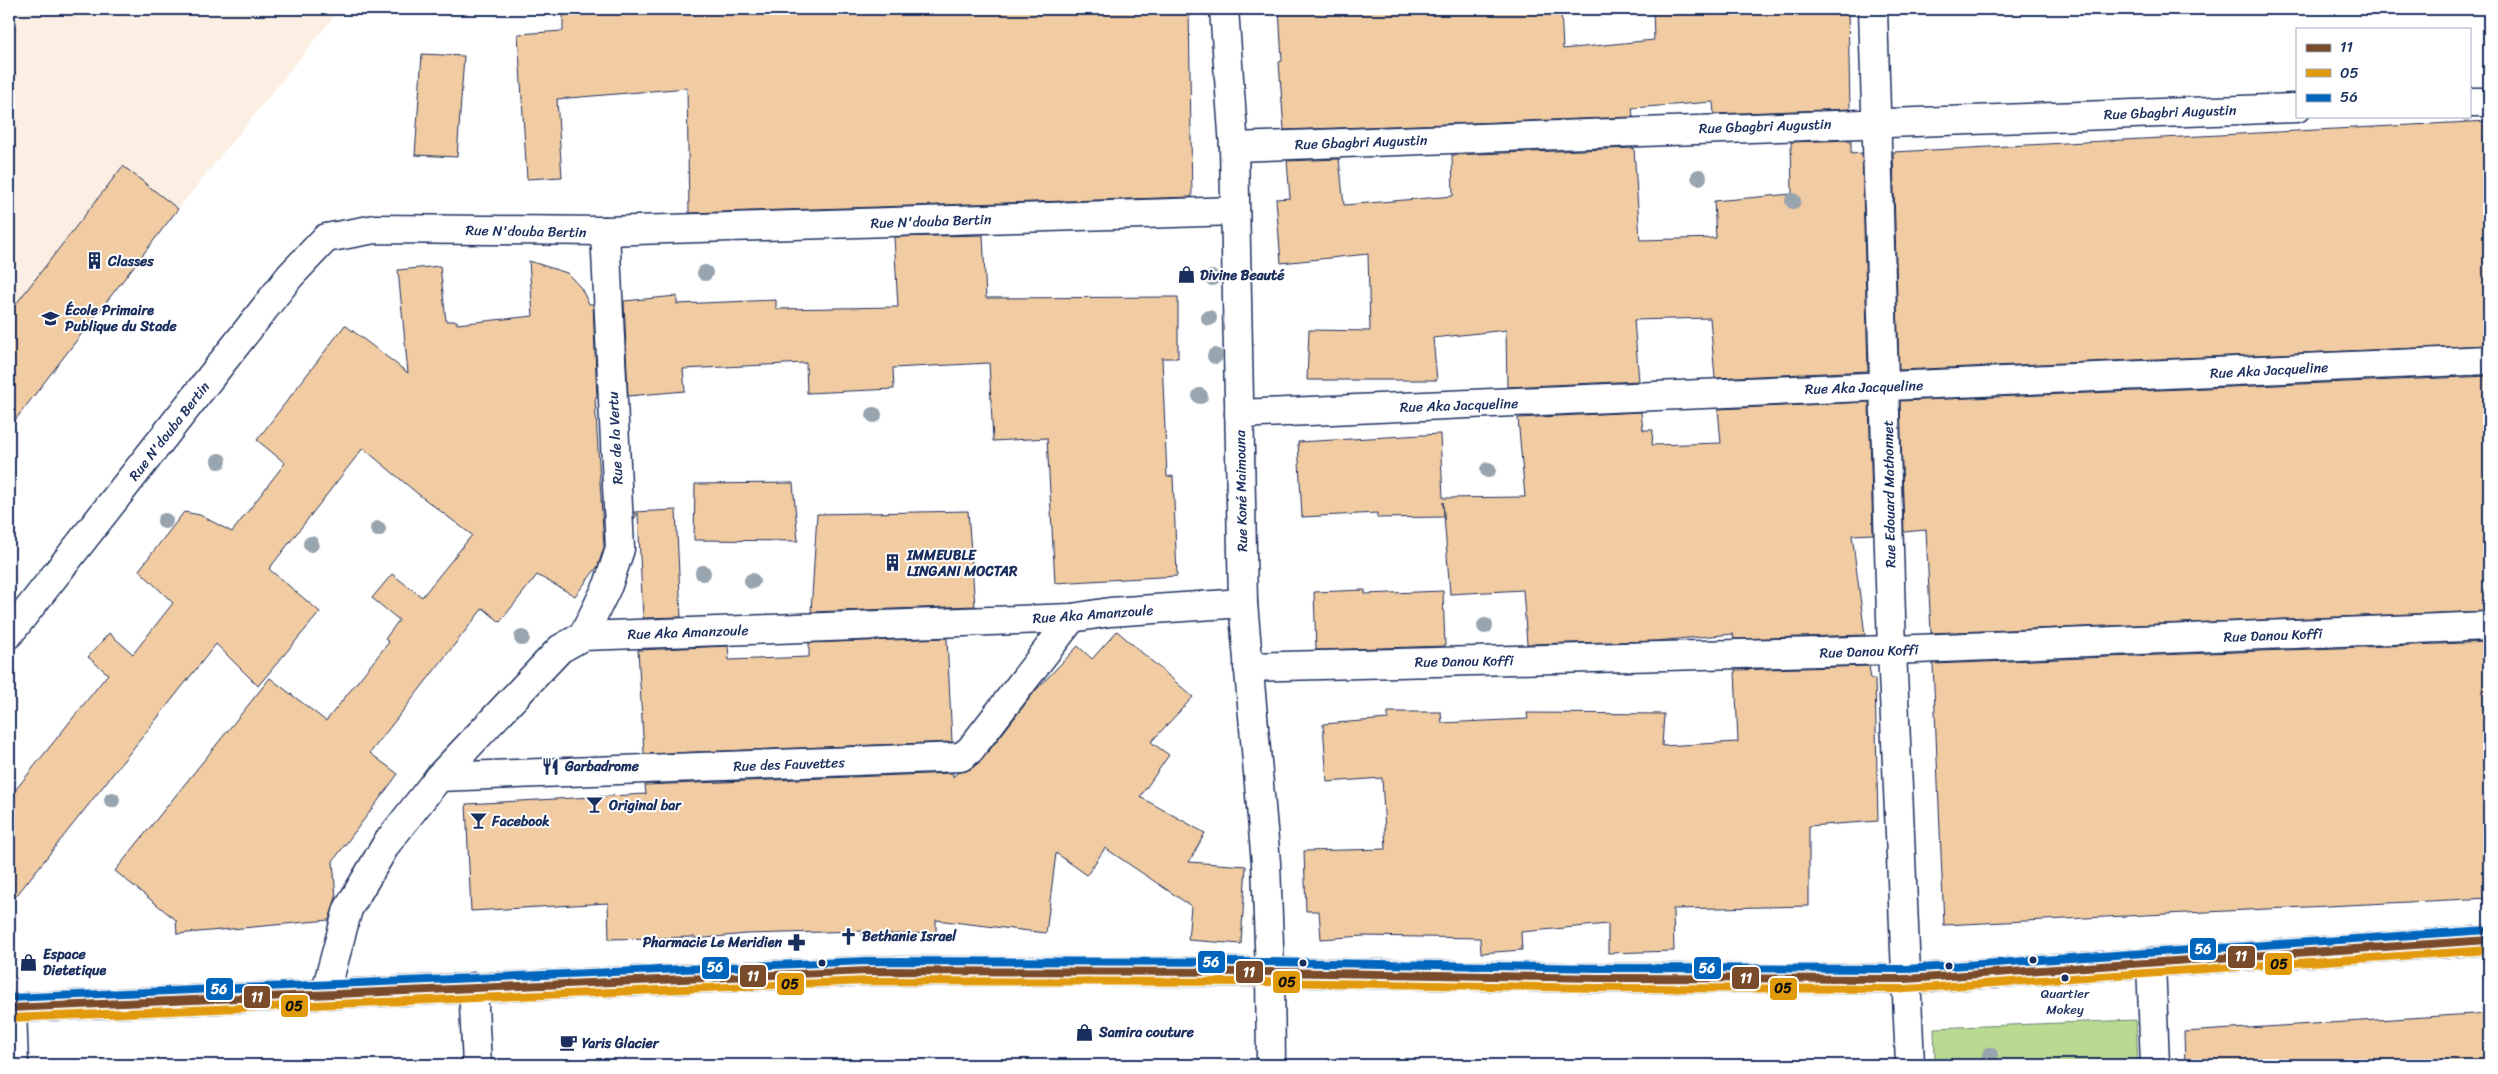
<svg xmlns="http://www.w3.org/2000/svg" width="2498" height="1074" font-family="Sriracha,sans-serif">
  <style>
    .built { fill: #fbefe3 }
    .green { fill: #bad991; stroke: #6a8478 }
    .building { fill: #f1cba1; stroke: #1b2f5e }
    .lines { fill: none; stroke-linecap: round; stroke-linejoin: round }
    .minor-casing { stroke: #1b2f5e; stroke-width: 31 }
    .minor { stroke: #fff; stroke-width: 28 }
    .bus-1-casing { stroke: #fff; stroke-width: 11 }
    .bus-2-casing { stroke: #fff; stroke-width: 11 }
    .bus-3-casing { stroke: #fff; stroke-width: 11 }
    .bus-1 { stroke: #7a4b2a; stroke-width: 8 }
    .bus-2 { stroke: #e19a09; stroke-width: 8 }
    .bus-3 { stroke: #0065bd; stroke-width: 8 }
    .tree { fill: #98a4ae }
    .bus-dot { fill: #1b2f5e; stroke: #fff; stroke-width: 2 }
    .labels { text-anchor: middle; stroke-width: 4; stroke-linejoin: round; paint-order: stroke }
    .bus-label { font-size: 13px; fill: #1b2f5e; stroke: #fff }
    .street-label { font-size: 14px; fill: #1b2f5e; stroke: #fff }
    .poi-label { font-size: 14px; font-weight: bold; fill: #1b2f5e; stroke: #fff; text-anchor: start }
    .line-badge { stroke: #fff; stroke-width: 2 }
    .badge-label { font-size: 14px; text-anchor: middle; font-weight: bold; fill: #fff }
    .pale-badge-label { font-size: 14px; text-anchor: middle; font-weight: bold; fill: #111 }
  </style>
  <rect width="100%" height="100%" fill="#fff"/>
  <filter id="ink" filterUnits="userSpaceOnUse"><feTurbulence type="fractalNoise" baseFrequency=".02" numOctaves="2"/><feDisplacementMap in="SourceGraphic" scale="10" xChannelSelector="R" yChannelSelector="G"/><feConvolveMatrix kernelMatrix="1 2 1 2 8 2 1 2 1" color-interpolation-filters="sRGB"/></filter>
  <g filter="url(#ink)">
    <path class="built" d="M9,9H340L178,209L9,428Z"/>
    <path class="green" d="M2136,1020L2138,1065H1935L1934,1028Z"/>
    <g class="building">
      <path d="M563,9H1189L1192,197L689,213L687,88L557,99L562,177L527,179L518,34L563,31Z"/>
      <path d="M1279,9H1561L1563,49L1654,40L1653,9H1848L1850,109L1714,114L1713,102L1632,108L1633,117L1284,130L1279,62L1282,61Z"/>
      <path d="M422,54L464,56L457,157L415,155Z"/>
      <path d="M2489,121V345L1899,370L1893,152Z"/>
      <path d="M1851,140V154L1862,153L1868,371L1715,378L1710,318L1634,320L1639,381L1507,387L1506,330L1433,338L1437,380H1307L1309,330L1370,331L1368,254L1281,263L1276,199L1290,198L1287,161L1339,159L1344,205L1453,196L1452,155L1634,148L1640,240L1716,238L1714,201L1792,194L1791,142Z"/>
      <path d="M123,166L178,209L9,428V313Z"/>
      <path d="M983,235L986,298L1178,297V358H1162L1167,477L1173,476L1177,576L1055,583L1047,438L993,441L989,363L893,368L894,389L807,393L806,363L683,369L685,391L628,396L624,301L677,296V304L776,300V309L898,307L894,237Z"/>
      <path d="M529,261L567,273L581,288L589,304H593L597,398L595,399L604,547L598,566L575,596L537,575L500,622L483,608L370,753L398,774L333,861L336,898L329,920L177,934L176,920L115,871L270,678L326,721L389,642L385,639L399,620L372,598L392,574L422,597L472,535L418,494L363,448L269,569L320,612L258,686L216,644L9,905V798L108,674L88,657L109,633L133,654L173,603L139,570L184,512L200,515L232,532L285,463L257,440L345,325L408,373L398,270L440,266L446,321H457V324L533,316Z"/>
      <path d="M2489,376V611L1931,633L1926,530L1904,532L1900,401Z"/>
      <path d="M1869,402L1873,534L1852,535L1865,635L1734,639L1733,634L1656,641L1527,644L1523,590L1450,594L1443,502L1444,517L1377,518V513L1302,517L1298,442L1440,434L1443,498L1525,497L1518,418L1641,412L1643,430H1653L1652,445L1721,443L1718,409Z"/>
      <path d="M793,483L798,541L694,540L695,484Z"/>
      <path d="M676,510L681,617L643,618L638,513L634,519V512Z"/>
      <path d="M968,511L975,606L811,612L817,514Z"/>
      <path d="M1365,590V594L1443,591L1445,646L1316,650L1314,592Z"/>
      <path d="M1117,631L1193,697L1151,742L1169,755L1140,797L1205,833L1189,862L1246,866L1241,944L1188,940L1191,906L1105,848L1087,875L1056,853L1046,933L936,920V933L862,935V931L746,934L695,939V937L609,939L608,903L471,911L466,804L646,794L645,785L953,773V777L957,773L971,769L982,760L1036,690L1078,646L1092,659Z"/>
      <path d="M947,638L952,742L644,754L638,650L728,646L729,660L809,657V643Z"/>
      <path d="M2489,642V898L1944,925L1933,664Z"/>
      <path d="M1869,666L1871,679H1875L1878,821L1809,826V906L1673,909L1674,951L1608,953V924L1521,932L1522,950L1481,953L1480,938L1363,936L1321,939L1319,911H1306L1304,851L1386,849L1382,778L1327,782L1323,724L1388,719V712H1441L1442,723L1528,719L1527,713L1664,714L1662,746L1738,742L1735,670Z"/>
      <path d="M2489,1013V1065H2185L2184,1032Z"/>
    </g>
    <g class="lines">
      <defs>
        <g id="minor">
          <path d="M1224,9L1234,147L1243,603L1266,863L1270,972L1271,1065"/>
          <path d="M1873,9L1892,650L1910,1065"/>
          <path d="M2469,102H2489"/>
          <path d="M1234,147L2297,108"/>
          <path d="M1239,414L2489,360"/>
          <path d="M9,634L290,276L326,238L375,229L605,231L1235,211"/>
          <path d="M583,636L608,585L620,549L605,231"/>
          <path d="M1248,667L1892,650L2489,626"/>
          <path d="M439,777L961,757L970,750L1072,618"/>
          <path d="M2151,962L2155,1065"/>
          <path d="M473,987L477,1065"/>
          <path d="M325,994L348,909L387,843L439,777L560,649L583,636L1072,618L1110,612L1243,603"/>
          <path d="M9,1008L867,971L1270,972L1599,978L1906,979L2489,940"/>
          <path d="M12,1008L14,1065"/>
        </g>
      </defs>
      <use href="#minor" class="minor-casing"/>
      <use href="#minor" class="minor"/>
      <defs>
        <path id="bus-1" d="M9,1008L867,971L1270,972L1599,978L1906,979L2489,940"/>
        <path id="bus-2" d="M9,1018L867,981L1270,982L1599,988L1906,989L2489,950"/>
        <path id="bus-3" d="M9,998L867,961L1270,962L1599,968L1906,969L2488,930"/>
      </defs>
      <use href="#bus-1" class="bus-1-casing"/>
      <use href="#bus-2" class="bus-2-casing"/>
      <use href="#bus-3" class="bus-3-casing"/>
      <use href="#bus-1" class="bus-1"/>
      <use href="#bus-2" class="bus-2"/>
      <use href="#bus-3" class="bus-3"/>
    </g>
    <g class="tree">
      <circle cx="1699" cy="177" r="8"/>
      <circle cx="1793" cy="201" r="8"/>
      <circle cx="705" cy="273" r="8"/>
      <circle cx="1212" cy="278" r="8"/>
      <circle cx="1209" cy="318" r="8"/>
      <circle cx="1215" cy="356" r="8"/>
      <circle cx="1200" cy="396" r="8"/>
      <circle cx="874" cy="415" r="8"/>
      <circle cx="219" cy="461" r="8"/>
      <circle cx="1488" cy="470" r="8"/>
      <circle cx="165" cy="521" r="8"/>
      <circle cx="378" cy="529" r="8"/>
      <circle cx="311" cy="544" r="8"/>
      <circle cx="703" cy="573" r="8"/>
      <circle cx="752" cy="581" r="8"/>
      <circle cx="1485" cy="626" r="8"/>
      <circle cx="522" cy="638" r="8"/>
      <circle cx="112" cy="800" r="8"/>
      <circle cx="1990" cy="1055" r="8"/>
    </g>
  </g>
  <defs>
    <symbol id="building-bare" viewBox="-9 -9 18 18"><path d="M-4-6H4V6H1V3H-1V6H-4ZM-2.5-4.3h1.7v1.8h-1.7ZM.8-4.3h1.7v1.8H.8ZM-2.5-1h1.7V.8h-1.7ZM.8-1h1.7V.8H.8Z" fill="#1b2f5e" stroke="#fff" stroke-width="2.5" paint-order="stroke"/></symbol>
    <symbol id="shop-bare" viewBox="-9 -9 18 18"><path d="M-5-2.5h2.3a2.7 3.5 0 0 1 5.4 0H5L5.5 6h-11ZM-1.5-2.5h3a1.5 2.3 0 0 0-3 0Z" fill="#1b2f5e" stroke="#fff" stroke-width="2.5" paint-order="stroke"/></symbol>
    <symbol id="school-bare" viewBox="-9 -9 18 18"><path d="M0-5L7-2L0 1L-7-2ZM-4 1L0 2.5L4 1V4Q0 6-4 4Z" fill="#1b2f5e" stroke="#fff" stroke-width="2.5" paint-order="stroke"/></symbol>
    <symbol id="restaurant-bare" viewBox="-9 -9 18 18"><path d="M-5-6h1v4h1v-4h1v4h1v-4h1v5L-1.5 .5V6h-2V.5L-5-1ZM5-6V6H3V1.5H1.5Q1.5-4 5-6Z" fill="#1b2f5e" stroke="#fff" stroke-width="2.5" paint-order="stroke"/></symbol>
    <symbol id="bar-bare" viewBox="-9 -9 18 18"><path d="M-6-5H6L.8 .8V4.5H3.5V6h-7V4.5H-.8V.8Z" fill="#1b2f5e" stroke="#fff" stroke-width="2.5" paint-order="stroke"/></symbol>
    <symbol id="church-bare" viewBox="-9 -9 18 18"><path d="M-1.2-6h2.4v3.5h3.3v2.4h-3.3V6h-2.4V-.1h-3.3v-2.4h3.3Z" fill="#1b2f5e" stroke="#fff" stroke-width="2.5" paint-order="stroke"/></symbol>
    <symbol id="pharmacy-bare" viewBox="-9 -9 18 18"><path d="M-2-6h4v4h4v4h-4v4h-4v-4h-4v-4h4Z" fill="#1b2f5e" stroke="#fff" stroke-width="2.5" paint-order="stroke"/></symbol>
    <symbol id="cafe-bare" viewBox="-9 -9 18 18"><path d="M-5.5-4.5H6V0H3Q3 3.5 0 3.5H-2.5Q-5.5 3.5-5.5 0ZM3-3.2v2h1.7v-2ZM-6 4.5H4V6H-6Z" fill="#1b2f5e" stroke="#fff" stroke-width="2.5" paint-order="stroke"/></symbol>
  </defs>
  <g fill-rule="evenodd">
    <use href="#building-bare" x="82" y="248" width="25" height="25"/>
    <use href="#shop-bare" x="1174" y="262" width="25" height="25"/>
    <use href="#school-bare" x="38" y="306" width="25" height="25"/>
    <use href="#building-bare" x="880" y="550" width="25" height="25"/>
    <use href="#restaurant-bare" x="538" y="754" width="25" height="25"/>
    <use href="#bar-bare" x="582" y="792" width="25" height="25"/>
    <use href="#bar-bare" x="466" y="808" width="25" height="25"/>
    <use href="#church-bare" x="836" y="924" width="25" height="25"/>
    <use href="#pharmacy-bare" x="784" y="930" width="25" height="25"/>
    <use href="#shop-bare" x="16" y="950" width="25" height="25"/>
    <use href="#shop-bare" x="1072" y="1020" width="25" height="25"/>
    <use href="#cafe-bare" x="556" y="1030" width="25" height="25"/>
  </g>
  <g class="bus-dot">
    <circle cx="2033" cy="960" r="4.5"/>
    <circle cx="822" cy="963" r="4.5"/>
    <circle cx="1303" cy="963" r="4.5"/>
    <circle cx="1949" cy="966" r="4.5"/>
    <circle cx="2065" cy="978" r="4.5"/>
  </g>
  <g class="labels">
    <g class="bus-label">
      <text x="2065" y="998">Quartier<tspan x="2065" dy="16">Mokey</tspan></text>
    </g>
    <g class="street-label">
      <text transform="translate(2170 112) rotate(-2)" y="5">Rue Gbagbri Augustin</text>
      <text transform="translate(1765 126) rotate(-2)" y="5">Rue Gbagbri Augustin</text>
      <text transform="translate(1361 142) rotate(-2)" y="5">Rue Gbagbri Augustin</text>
      <text transform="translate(931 221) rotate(-2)" y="5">Rue N'douba Bertin</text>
      <text transform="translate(526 231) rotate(1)" y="5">Rue N'douba Bertin</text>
      <text transform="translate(2269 370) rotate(-3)" y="5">Rue Aka Jacqueline</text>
      <text transform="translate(1864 387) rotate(-2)" y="5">Rue Aka Jacqueline</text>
      <text transform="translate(1459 405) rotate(-2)" y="5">Rue Aka Jacqueline</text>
      <text transform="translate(169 431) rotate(-52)" y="5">Rue N'douba Bertin</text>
      <text transform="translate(615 438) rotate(-93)" y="5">Rue de la Vertu</text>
      <text transform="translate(1241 491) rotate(-91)" y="5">Rue Koné Maimouna</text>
      <text transform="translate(1889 494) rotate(-91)" y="5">Rue Edouard Mathonnet</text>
      <text transform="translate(1093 614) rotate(-4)" y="5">Rue Aka Amanzoule</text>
      <text transform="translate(688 632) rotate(-2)" y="5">Rue Aka Amanzoule</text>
      <text transform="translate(2273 635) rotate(-2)" y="5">Rue Danou Koffi</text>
      <text transform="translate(1869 651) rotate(-2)" y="5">Rue Danou Koffi</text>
      <text transform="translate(1464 661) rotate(-1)" y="5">Rue Danou Koffi</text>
      <text transform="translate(789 764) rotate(-2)" y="5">Rue des Fauvettes</text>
    </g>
    <g class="poi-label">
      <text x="108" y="266">Classes</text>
      <text x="1200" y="280">Divine Beauté</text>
      <text x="65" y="315">École Primaire<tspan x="65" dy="16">Publique du Stade</tspan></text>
      <text x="907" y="560">IMMEUBLE<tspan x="907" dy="16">LINGANI MOCTAR</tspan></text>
      <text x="565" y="771">Garbadrome</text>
      <text x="609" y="810">Original bar</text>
      <text x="492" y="826">Facebook</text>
      <text x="862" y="941">Bethanie Israel</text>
      <text x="782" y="947" text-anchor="end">Pharmacie Le Meridien</text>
      <text x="43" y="959">Espace<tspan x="43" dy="16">Dietetique</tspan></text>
      <text x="1099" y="1037">Samira couture</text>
      <text x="582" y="1048">Yaris Glacier</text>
    </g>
  </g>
  <g class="line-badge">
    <rect x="2189" y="937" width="28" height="24" rx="5" fill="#0065bd"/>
    <rect x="2227" y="945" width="29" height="24" rx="5" fill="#7a4b2a"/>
    <rect x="1197" y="950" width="29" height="24" rx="5" fill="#0065bd"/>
    <rect x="2264" y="952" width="29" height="24" rx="5" fill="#e19a09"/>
    <rect x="701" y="956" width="29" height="24" rx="5" fill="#0065bd"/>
    <rect x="1693" y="956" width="29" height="24" rx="5" fill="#0065bd"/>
    <rect x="1235" y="960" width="29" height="24" rx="5" fill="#7a4b2a"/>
    <rect x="739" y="964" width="28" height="24" rx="5" fill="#7a4b2a"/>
    <rect x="1731" y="966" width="29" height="24" rx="5" fill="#7a4b2a"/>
    <rect x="1272" y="970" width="29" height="24" rx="5" fill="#e19a09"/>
    <rect x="776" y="972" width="29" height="24" rx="5" fill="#e19a09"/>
    <rect x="1769" y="977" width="29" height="24" rx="5" fill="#e19a09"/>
    <rect x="205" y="977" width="29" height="24" rx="5" fill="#0065bd"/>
    <rect x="243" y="985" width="28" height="24" rx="5" fill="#7a4b2a"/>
    <rect x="280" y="994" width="29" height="24" rx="5" fill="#e19a09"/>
  </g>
  <g class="badge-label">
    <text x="2203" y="954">56</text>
    <text x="2241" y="961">11</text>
    <text x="1211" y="967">56</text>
    <text x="715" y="972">56</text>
    <text x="1707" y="973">56</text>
    <text x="1249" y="977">11</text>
    <text x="753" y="981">11</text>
    <text x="1746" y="983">11</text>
    <text x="219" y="994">56</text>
    <text x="257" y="1002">11</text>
  </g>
  <g class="pale-badge-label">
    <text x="2279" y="969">05</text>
    <text x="1287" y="987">05</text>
    <text x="790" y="989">05</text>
    <text x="1783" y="993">05</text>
    <text x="294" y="1011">05</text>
  </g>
  <rect width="2498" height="1074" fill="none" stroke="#fff" stroke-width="30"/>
  <rect x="15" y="15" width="2468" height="1044" fill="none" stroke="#1b2f5e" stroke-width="2" filter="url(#ink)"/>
  <rect x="2296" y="28" width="175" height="90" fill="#ffffff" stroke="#a4acbf"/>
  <rect x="2306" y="44" width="25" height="8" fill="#7a4b2a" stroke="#a4acbf"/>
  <text x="2340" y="52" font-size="15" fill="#1b2f5e">11</text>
  <rect x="2306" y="69" width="25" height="8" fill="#e19a09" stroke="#a4acbf"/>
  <text x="2340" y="78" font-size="15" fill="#1b2f5e">05</text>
  <rect x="2306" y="94" width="25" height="8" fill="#0065bd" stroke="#a4acbf"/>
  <text x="2340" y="102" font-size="15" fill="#1b2f5e">56</text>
</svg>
